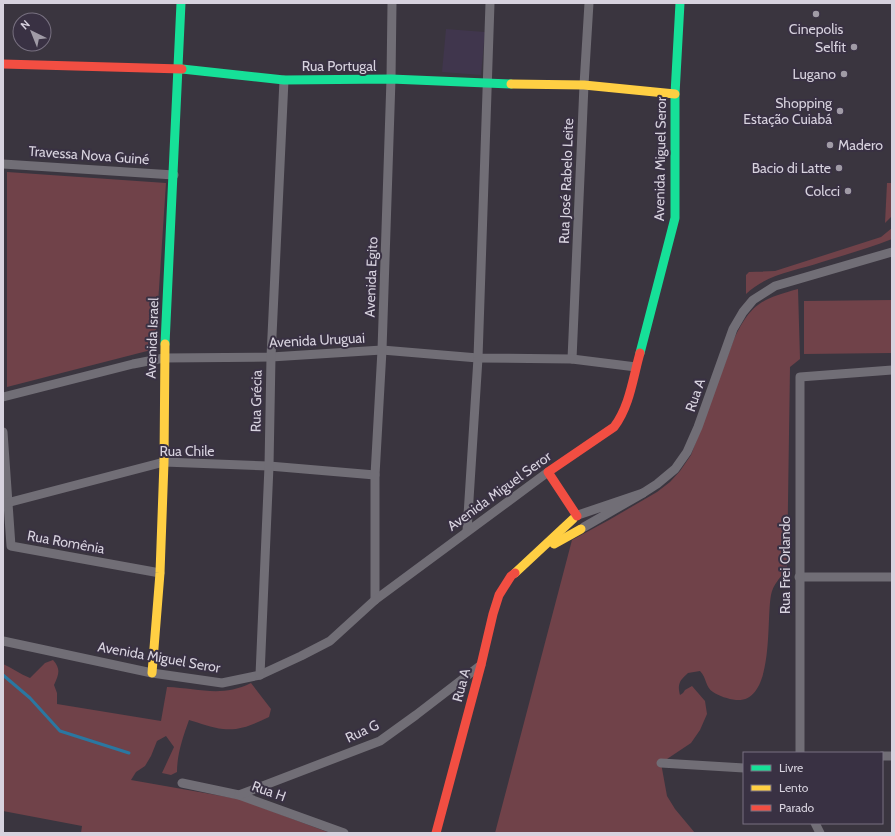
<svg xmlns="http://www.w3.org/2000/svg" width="895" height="836" font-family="Cabin,sans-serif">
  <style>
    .built { fill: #40364d }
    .green { fill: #704249 }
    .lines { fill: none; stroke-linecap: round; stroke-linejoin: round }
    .stream { stroke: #2a77a1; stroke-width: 3 }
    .street { stroke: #716e76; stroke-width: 9 }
    .fast { stroke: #16e098; stroke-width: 9 }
    .slow { stroke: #ffcf43; stroke-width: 9 }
    .jam { stroke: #f24e42; stroke-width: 9 }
    .poi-dot { fill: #a09ba6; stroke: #393143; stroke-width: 1.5 }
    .labels { text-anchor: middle; stroke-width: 4; stroke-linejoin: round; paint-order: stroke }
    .poi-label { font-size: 14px; fill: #d7d2de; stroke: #393143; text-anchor: end }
    .street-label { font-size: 14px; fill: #d7d2de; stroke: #393143 }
  </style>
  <rect width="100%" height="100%" fill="#3a353f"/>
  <path class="built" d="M446,29L485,32L481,75L442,72Z"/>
  <g class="green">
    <path d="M7,172L166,183L155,349L7,387Z"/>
    <path d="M887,183H892V216L885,223Z"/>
    <path d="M892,228V239C869,248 845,255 822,262C795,271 767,274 746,294V275L749,272L775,271L881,237Z"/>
    <path d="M798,289L800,359L790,367L787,570C780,577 773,585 771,595C766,620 775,703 736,700C728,699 719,696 713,692C705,687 707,678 700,671L688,673C680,680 677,684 680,695L683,693L685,690L692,686L705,701L707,714L700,730L691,743L661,763L667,796L675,809L695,833H495L572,540L609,520L657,492L670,482L680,471L691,455L734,339C751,303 762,299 798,289Z"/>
    <path d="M892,300V353L804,354V301Z"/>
    <path d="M53,660C61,669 59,674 54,685L57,693V704L161,721L167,687C198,688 221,698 251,683L271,709L269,717C254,724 240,731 223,729C212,728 200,723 189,720C183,737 177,754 177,772L171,775L162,773L174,747L166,736L157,741L151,756L145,766L136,772L131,780L239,799L330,833H81L82,826L3,811V664C12,668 20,674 30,678L45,663Z"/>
  </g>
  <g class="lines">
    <path class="stream" d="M3,675L30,698L60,731L129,753"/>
    <g class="street">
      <path d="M3,164L174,175"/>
      <path d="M572,359L584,85L589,3"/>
      <path d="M3,397L133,364L164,358L271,357L382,350L478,358L572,359L636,367"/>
      <path d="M3,432L11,546L160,573"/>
      <path d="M643,493L657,484L675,469L687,452L698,427L733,329L743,312L753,300L775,286L892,252"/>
      <path d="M3,504L164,462L269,466L375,475"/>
      <path d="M578,515L643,493L584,527"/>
      <path d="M467,531L478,358L490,3"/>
      <path d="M799,577H892"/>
      <path d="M375,600V475L382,350L391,79L392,3"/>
      <path d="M3,641L152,673L222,683L260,675L301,656L330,641L375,600L548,472"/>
      <path d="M260,675L269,466L271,357L284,80"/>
      <path d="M800,753V377L892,370"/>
      <path d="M882,756H892"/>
      <path d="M661,763L744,768"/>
      <path d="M182,783L239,795L344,833"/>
      <path d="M239,795L380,741L416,715L481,665"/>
      <path d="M815,823L820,833"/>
    </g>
    <g class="fast">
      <path d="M182,69L284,80L391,79L511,84"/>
      <path d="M165,344L181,3"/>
      <path d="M640,353L675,218V94L680,3"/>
    </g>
    <g class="slow">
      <path d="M511,84L584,85L675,94"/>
      <path d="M554,544L581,529"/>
      <path d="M515,573L573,519"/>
      <path d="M152,673L160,573L164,462L165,344"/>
    </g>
    <g class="jam">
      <path d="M3,64L182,69"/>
      <path d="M577,516L548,472L614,427C630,406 633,377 640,353"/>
      <path d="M436,833L481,665L493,614L499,595L511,576L515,573"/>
    </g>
  </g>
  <g class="poi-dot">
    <circle cx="816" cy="14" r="4"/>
    <circle cx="854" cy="47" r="4"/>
    <circle cx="844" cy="74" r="4"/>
    <circle cx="840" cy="111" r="4"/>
    <circle cx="830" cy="145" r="4"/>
    <circle cx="839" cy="168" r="4"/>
    <circle cx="848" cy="191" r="4"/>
  </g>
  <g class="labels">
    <g class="poi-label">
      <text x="816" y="34" text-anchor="middle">Cinepolis</text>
      <text x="846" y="52">Selfit</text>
      <text x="836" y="79">Lugano</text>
      <text x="832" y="108">Shopping<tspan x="832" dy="16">Estação Cuiabá</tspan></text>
      <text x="838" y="150" text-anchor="start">Madero</text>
      <text x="831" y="173">Bacio di Latte</text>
      <text x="840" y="196">Colcci</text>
    </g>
    <g class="street-label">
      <text x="339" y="71">Rua Portugal</text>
      <text transform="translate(89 155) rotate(4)" y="5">Travessa Nova Guiné</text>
      <text transform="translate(660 159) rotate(-89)" y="5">Avenida Miguel Seror</text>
      <text transform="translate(566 181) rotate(-88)" y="5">Rua José Rabelo Leite</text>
      <text transform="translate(371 277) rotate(-88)" y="5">Avenida Egito</text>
      <text transform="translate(152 338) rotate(-88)" y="5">Avenida Israel</text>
      <text transform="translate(317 340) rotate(-3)" y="5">Avenida Uruguai</text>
      <text transform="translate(695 395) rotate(-71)" y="5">Rua A</text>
      <text transform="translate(256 401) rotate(-89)" y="5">Rua Grécia</text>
      <text x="187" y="456">Rua Chile</text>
      <text transform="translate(499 491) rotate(-36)" y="5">Avenida Miguel Seror</text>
      <text transform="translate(66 542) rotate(10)" y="5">Rua Romênia</text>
      <text transform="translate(785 565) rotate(-90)" y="5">Rua Frei Orlando</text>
      <text transform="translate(159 657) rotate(10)" y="5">Avenida Miguel Seror</text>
      <text transform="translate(461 685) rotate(-75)" y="5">Rua A</text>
      <text transform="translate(362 731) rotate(-25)" y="5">Rua G</text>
      <text transform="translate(269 791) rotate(20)" y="5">Rua H</text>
    </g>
  </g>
  <rect width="895" height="836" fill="none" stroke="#d7d2de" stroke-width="8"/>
  <rect x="743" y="752" width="140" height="72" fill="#393143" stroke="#787181"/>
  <rect x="751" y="765" width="20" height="6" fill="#16e098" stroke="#787181"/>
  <text x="779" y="772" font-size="12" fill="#d7d2de">Livre</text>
  <rect x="751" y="785" width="20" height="6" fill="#ffcf43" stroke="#787181"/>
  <text x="779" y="792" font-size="12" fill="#d7d2de">Lento</text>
  <rect x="751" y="805" width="20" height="6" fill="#f24e42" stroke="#787181"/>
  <text x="779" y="812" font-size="12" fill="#d7d2de">Parado</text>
  <g transform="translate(32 32) rotate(317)"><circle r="19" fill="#393143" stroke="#787181"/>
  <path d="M0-3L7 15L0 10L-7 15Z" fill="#a09ba6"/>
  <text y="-6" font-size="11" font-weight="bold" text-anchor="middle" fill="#d7d2de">N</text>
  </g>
</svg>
